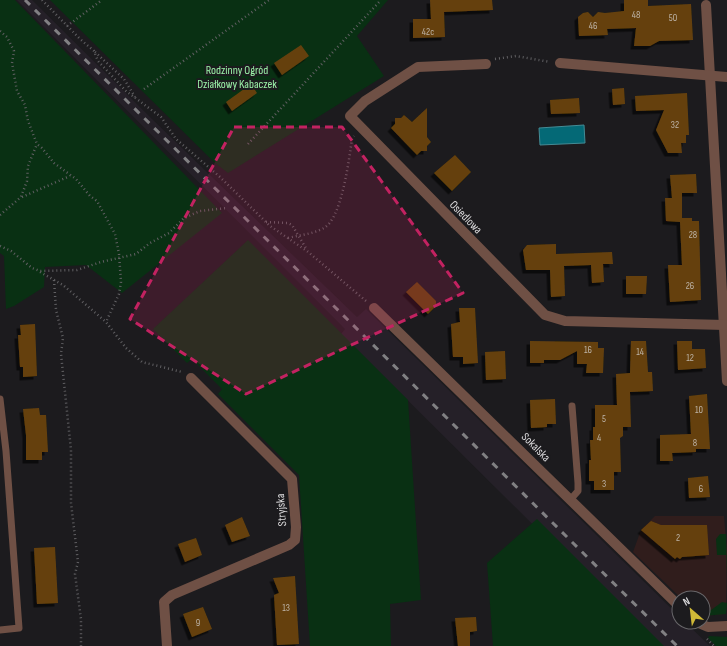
<svg xmlns="http://www.w3.org/2000/svg" width="727" height="646" font-family="'Sofia Sans Condensed',sans-serif">
  <style>
    .commercial { fill: #301d1c }
    .built { fill: #252028 }
    .green { fill: #093013 }
    .water { fill: #046976; stroke: #448b95 }
    .building { fill: #65410b; filter: url(#shadow) }
    .lines { fill: none; stroke-linecap: round; stroke-linejoin: round }
    .path { stroke: #616063; stroke-width: 2.5; stroke-dasharray: 1 3; stroke-linecap: butt }
    .service { stroke: #6f5045; stroke-width: 7 }
    .minor { stroke: #6f5045; stroke-width: 10 }
    .rail { stroke: #818083; stroke-width: 3; stroke-dasharray: 7 7; stroke-linecap: butt }
    .marked { fill: #c32261; fill-opacity: 0.2; stroke: #c32261; stroke-width: 3; stroke-dasharray: 8 5; stroke-linejoin: round }
    .labels { text-anchor: middle; stroke-width: 4; stroke-linejoin: round; paint-order: stroke }
    .number-label { font-size: 10px; fill: #beb4a8 }
    .park-label { font-size: 12px; fill: #9bf2a8; stroke: #1c1b1e }
    .street-label { font-size: 12px; fill: #dbdadc; stroke: #1c1b1e }
  </style>
  <defs>
    <filter id="shadow"><feDropShadow dx="-3.5" dy="3.5" stdDeviation="0" flood-color="#0009"/></filter>
  </defs>
  <rect width="100%" height="100%" fill="#1c1b1e"/>
  <path class="commercial" d="M655,516H724L727,553L726,614L703,616V598H681L633,552L641,530Z"/>
  <path class="built" d="M17,0H32L152,119L357,317L366,309L679,616V622H685L710,646H655L341,334L345,329Z"/>
  <g class="green">
    <path d="M0,0H15L222,213L122,293L86,265L45,267L44,287L14,306L6,309L4,256L0,253Z"/>
    <path d="M50,0H388L357,36L384,76L228,173L215,163Z"/>
    <path d="M248,240L408,400L421,600L390,604L391,646H310L299,475L218,394L222,389L192,359L187,363L153,329Z"/>
    <path d="M537,519L664,646H493L487,563Z"/>
    <path d="M720,534H726L727,576L726,555H717L716,539Z"/>
    <path d="M722,602L727,603L726,614L703,616Z"/>
    <path d="M709,636L727,637V646H716L708,638Z"/>
  </g>
  <path class="water" d="M584,125L585,143L540,145L539,128Z"/>
  <g class="building">
    <path d="M430,0H492L493,10L444,12L445,37L413,38V19H431Z"/>
    <path d="M624,0H648V6L691,4L693,40L659,41L650,46H634L636,28L607,29L608,35L579,36L578,17L583,13L588,12L593,17L598,12L605,13L624,11Z"/>
    <path d="M301,45L309,56L282,75L274,63Z"/>
    <path d="M251,84L257,93L232,111L226,102Z"/>
    <path d="M624,88L625,104L613,105L612,89Z"/>
    <path d="M687,93L689,135H686V143H681L682,153H668L656,130L664,110L636,111L635,96Z"/>
    <path d="M579,98L580,113L551,114L550,100Z"/>
    <path d="M427,108V137L431,142L427,146V151H421L417,155L391,128L395,124V118H401L404,115L412,122Z"/>
    <path d="M455,155L471,172L452,191L434,173Z"/>
    <path d="M696,174L697,193H682V218H692V221H699L701,300L670,302L668,265H682L680,222L666,221L665,198H672L670,175Z"/>
    <path d="M556,244V254L612,252L613,264H603L604,282L592,283L591,265L564,266L565,296L551,297L550,270H526L523,250L527,245Z"/>
    <path d="M626,276H647L646,294H626Z"/>
    <path d="M417,282L436,301V306L428,314L406,292Z"/>
    <path d="M459,308H475L478,363L463,364V357H453L451,324L460,322Z"/>
    <path d="M35,324L37,376L23,377V367H20L18,335H21L20,325Z"/>
    <path d="M530,341L598,342V348H604L603,373H586L587,364H577V351L560,360H544V363H530Z"/>
    <path d="M631,341H646L648,372H652L653,391L630,392L631,427H623V436L620,438L621,472H614V490H594V481H589V460H591L590,440H593V427H595V405H617L616,374L630,373Z"/>
    <path d="M677,341H692V349H705L706,368L678,370Z"/>
    <path d="M505,351L506,379L486,380L485,352Z"/>
    <path d="M707,394L710,449H696V452L672,453L673,461H660V435L691,434L689,396Z"/>
    <path d="M555,399L556,424H547V427L531,428L530,400Z"/>
    <path d="M39,408L40,415H46L48,452H42V460H26V435L23,409Z"/>
    <path d="M708,476L710,497L689,498L688,478Z"/>
    <path d="M242,517L250,536L232,542L225,525Z"/>
    <path d="M651,521L661,525H707L709,555L682,557L680,559L677,557L675,559L641,530Z"/>
    <path d="M196,538L202,555L185,562L178,544Z"/>
    <path d="M55,547L58,603L37,604L34,548Z"/>
    <path d="M295,576L299,644L277,645L274,595L279,593L273,578Z"/>
    <path d="M203,607L212,629L192,637L183,614Z"/>
    <path d="M476,617L477,631L470,632V646H458L455,618Z"/>
  </g>
  <g class="lines">
    <g class="path">
      <path d="M42,0L80,39L94,51L98,61L126,91L161,117L176,139L220,177L270,226L307,251L366,301"/>
      <path d="M67,26L102,0"/>
      <path d="M0,31L7,37L14,51L12,63L17,91L25,105L28,121L37,144L42,148L54,163L76,179L90,196L97,201L115,234L119,254L121,282L119,294L106,322"/>
      <path d="M95,52L124,79L135,97"/>
      <path d="M495,59L516,56L550,62"/>
      <path d="M144,89L269,0"/>
      <path d="M248,144L381,0"/>
      <path d="M22,197L70,176"/>
      <path d="M0,215L21,197L27,181L28,166L37,144"/>
      <path d="M266,222L288,223L292,225L307,250"/>
      <path d="M288,238C300,235 313,234 324,228C342,218 349,159 352,139L354,136"/>
      <path d="M0,246L11,251L32,268L40,271L77,270L101,262L136,254L150,243L169,233L184,218L200,211L227,208"/>
      <path d="M40,272L63,285L106,322L126,348L142,362L182,372"/>
      <path d="M54,280L56,310L63,338L61,354L71,450V503L78,562L75,574L81,619V646"/>
      <path d="M707,639L714,646"/>
    </g>
    <g class="service">
      <path d="M0,399L6,451L19,628L0,630"/>
      <path d="M570,500L578,491V483L572,406"/>
    </g>
    <g class="minor">
      <path d="M706,5L727,381"/>
      <path d="M560,63L727,77"/>
      <path d="M486,64L418,67L365,101L350,116L545,315L565,321L725,325"/>
      <path d="M374,308L679,606"/>
      <path d="M696,622L708,627L727,626"/>
      <path d="M167,646L164,602L172,595L289,545L295,540L296,527L292,479L191,378"/>
    </g>
    <path class="rail" d="M25,0L677,646"/>
  </g>
  <path class="marked" d="M234,127H342L463,293L246,394L130,319Z"/>
  <g class="labels">
    <g class="number-label">
      <text x="636" y="18">48</text>
      <text x="673" y="21">50</text>
      <text x="593" y="29">46</text>
      <text x="428" y="35">42c</text>
      <text x="675" y="128">32</text>
      <text x="693" y="238">28</text>
      <text x="690" y="289">26</text>
      <text x="588" y="353">16</text>
      <text x="640" y="355">14</text>
      <text x="690" y="361">12</text>
      <text x="699" y="413">10</text>
      <text x="604" y="422">5</text>
      <text x="599" y="441">4</text>
      <text x="695" y="446">8</text>
      <text x="604" y="487">3</text>
      <text x="701" y="492">6</text>
      <text x="678" y="541">2</text>
      <text x="286" y="611">13</text>
      <text x="198" y="626">9</text>
    </g>
    <g class="park-label">
      <text x="237" y="74">Rodzinny Ogród<tspan x="237" dy="14">Działkowy Kabaczek</tspan></text>
    </g>
    <g class="street-label">
      <text transform="translate(466 217) rotate(46)" y="4">Osiedlowa</text>
      <text transform="translate(536 447) rotate(45)" y="4">Sokalska</text>
      <text transform="translate(281 510) rotate(-94)" y="4">Stryjska</text>
    </g>
  </g>
  <g transform="translate(691 610) rotate(332)"><circle r="19" fill="#1c1b1e" stroke="#68676a"/>
  <path d="M0-3L7 15L0 10L-7 15Z" fill="#cfb837"/>
  <text y="-6" font-size="11" font-weight="bold" text-anchor="middle" fill="#dbdadc">N</text>
  </g>
</svg>
